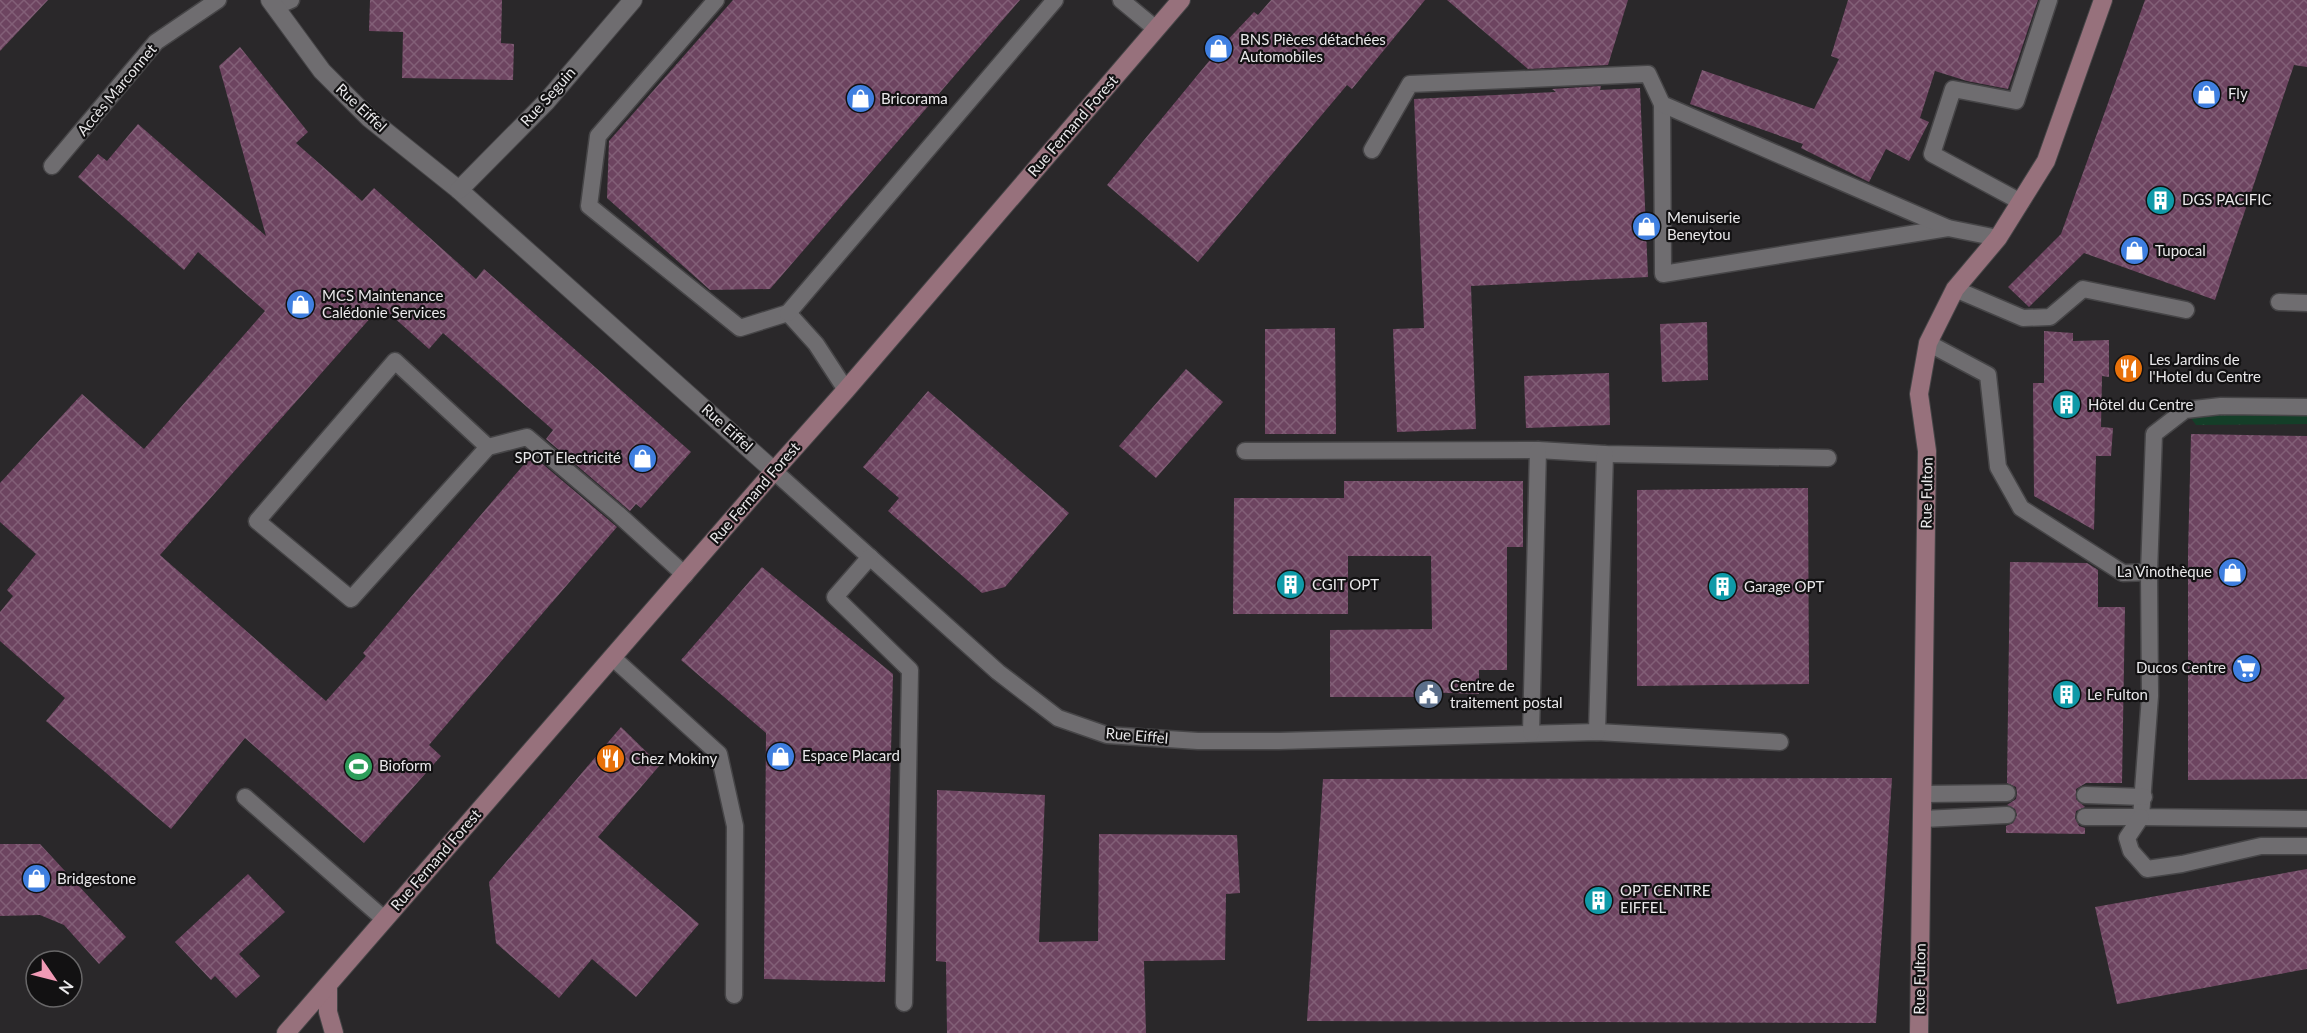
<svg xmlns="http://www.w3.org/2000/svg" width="2307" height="1033" font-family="Lato,sans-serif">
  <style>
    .grass { fill: url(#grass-tufts) }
    .building { fill: url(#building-cross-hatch) }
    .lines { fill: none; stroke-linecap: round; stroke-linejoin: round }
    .lane-casing { stroke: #464547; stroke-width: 19 }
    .street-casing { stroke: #464547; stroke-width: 20 }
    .secondary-casing { stroke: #464547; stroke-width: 20 }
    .lane { stroke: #6f6d70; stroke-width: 16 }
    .street { stroke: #6f6d70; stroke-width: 18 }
    .secondary { stroke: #97717c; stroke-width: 18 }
    .labels { text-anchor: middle; stroke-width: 4.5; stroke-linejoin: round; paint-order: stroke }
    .poi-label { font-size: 15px; fill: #e9e8ea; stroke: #121112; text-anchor: start }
    .street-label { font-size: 15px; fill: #e9e8ea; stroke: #121112 }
  </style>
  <defs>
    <pattern id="grass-tufts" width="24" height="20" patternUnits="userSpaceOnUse" patternTransform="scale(1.5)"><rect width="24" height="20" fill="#143e28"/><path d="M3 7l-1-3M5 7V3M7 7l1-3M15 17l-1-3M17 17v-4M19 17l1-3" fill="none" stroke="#365a47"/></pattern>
    <pattern id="building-cross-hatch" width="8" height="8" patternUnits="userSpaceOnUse" patternTransform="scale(1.5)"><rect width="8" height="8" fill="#6d4460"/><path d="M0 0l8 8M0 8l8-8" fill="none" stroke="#825f77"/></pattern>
  </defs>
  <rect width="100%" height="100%" fill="#2a282a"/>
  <path class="grass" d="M2307,407V424L2196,425L2185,410Z"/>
  <g class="building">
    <path d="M0,0H48L0,51Z"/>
    <path d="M370,0H502L501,43L514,44L513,80L402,78L403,32L369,31Z"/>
    <path d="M733,0H1020L770,289L710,290L607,198L609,141Z"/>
    <path d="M1271,0H1425L1352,89L1347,85L1198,262L1107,185L1219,49L1254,12L1258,15Z"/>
    <path d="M1447,0H1628L1608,65L1528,69Z"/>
    <path d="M1848,0H2038L2008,89L1967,81L1935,71L1920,118L1929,122L1909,161L1886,149L1869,182L1801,148L1803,144L1690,104L1702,70L1814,109L1839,59L1831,56Z"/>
    <path d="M2145,0H2307V67L2294,65L2215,300L2084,253L2029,307L2008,287L2061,234Z"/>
    <path d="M240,47L308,132L296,143L362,201L374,188L476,279L484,269L691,452L641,508L636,504L630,511L546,439L553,430L443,333L429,349L381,306L160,555L326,701L366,656L363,653L532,455L617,527L429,745L441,756L364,843L245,738L171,829L46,721L65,698L0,641V612L13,596L7,590L36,554L0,522V483L82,394L144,449L265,311L198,252L184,270L78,177L98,154L107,161L138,124L266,236L219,66Z"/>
    <path d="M1601,86L1600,90L1640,88L1648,277L1471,286L1476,429L1397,432L1393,329L1424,328L1414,99L1556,92L1552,89Z"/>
    <path d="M1707,322L1708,380L1662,382L1660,324Z"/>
    <path d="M1335,328L1336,434H1265V329Z"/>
    <path d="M2044,331L2073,333V341L2109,340V377L2102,376L2101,427L2113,428L2111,456H2096L2094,530L2034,496L2033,383H2044Z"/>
    <path d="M1186,369L1223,402L1156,478L1119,446Z"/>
    <path d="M1609,373L1610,425L1526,428L1524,376Z"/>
    <path d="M928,391L1069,513L1005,587L982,593L888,511L899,498L863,467Z"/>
    <path d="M2191,434L2307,436V779L2188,780V553Z"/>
    <path d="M1344,481H1523V547H1507V670H1479V694L1418,692V697H1330V630L1432,629L1431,556H1348V614H1233L1234,498H1344Z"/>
    <path d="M1808,488L1809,684L1637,686V490Z"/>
    <path d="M2010,562L2087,563L2098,570V607H2125L2122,783H2086L2076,789V799L2085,807L2076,811L2075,818L2079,826L2085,828V834L2006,833V826L2013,823L2017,815L2015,809L2007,805L2016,799L2017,793L2016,787L2007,783Z"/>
    <path d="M762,567L893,674L885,982L764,979L766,733L681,660Z"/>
    <path d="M621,727L660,765L598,837L699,924L636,997L592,959L559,998L496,943L489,882Z"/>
    <path d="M1892,778L1876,1023L1307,1021L1323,779Z"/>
    <path d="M937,790L1045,795L1039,942L1098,941L1099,834L1237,835L1240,893L1226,894L1225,960L1144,961L1146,1033H947L946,962L936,961Z"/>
    <path d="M0,844H40L126,937L99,964L64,925L40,915L0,916Z"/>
    <path d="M2307,869V969L2117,1004L2095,907Z"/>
    <path d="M248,874L285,912L239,954L260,976L236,998L215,976L211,980L175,942Z"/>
  </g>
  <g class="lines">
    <defs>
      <g id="lane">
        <path d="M716,0L598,136L589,206L740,328L788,313L816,344L846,390"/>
        <path d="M1121,0L1156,29"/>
        <path d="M275,7L291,0"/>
        <path d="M1662,104L1663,274L1948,228"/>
        <path d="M1372,150L1410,84L1648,74L1662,104L1948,228L1998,238"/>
        <path d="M52,166L156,42L218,0"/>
        <path d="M2021,202L1932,154L1953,89L2016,101L2049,0"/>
        <path d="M1955,289L2023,318L2050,317L2083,289L2186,310"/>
        <path d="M2279,302L2307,303"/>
        <path d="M788,313L1055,0"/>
        <path d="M1928,343L1988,375L1998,467L2021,508L2123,573L2149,572"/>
        <path d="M2307,407L2221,406L2185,410L2154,434L2149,572L2150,696L2141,817L2307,819"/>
        <path d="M488,447L351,599L257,521L395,361L488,447L527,437L618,514L685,575"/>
        <path d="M1245,451L1538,450L1605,454L1828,458"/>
        <path d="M774,471L998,672L1058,718L1107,735L1198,741H1279L1597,732L1780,742"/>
        <path d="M870,557L835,597L910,670L904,1003"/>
        <path d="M612,657L719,754L735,826L734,995"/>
        <path d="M1597,732L1605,454"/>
        <path d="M1531,733L1538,450"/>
        <path d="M1924,794L2007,793"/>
        <path d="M2085,795L2144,797"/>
        <path d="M245,797L384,919"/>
        <path d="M2085,817H2141"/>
        <path d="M2141,817L2127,838L2131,851L2147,869L2182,864L2261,846H2307"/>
        <path d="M1923,819L2007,815"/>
      </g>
      <g id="street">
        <path d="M270,0L322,71L369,118L459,190L774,471"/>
        <path d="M459,190L546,102L633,0"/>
      </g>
      <g id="secondary">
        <path d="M328,986V1012L334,1033"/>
        <path d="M286,1033L774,471L846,390L1181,0"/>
        <path d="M1919,1033L1927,451L1919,394L1928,343L1955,289L1998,238L2046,161L2103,0"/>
      </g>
    </defs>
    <use href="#lane" class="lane-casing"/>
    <use href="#street" class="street-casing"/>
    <use href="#secondary" class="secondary-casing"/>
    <use href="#lane" class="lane"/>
    <use href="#street" class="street"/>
    <use href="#secondary" class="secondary"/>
  </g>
  <defs>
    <symbol id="shop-disc" viewBox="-11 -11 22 22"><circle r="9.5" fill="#3f7fe0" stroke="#121112"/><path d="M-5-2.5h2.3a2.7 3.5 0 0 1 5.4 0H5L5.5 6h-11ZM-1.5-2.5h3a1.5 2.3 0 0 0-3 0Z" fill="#fff"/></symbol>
    <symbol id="building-disc" viewBox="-11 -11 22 22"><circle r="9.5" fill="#0f9aa8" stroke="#121112"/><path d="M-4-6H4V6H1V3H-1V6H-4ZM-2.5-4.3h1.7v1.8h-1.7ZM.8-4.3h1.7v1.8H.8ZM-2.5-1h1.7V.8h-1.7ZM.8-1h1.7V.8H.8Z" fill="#fff"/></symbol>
    <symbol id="restaurant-disc" viewBox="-11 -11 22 22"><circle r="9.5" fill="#e8710a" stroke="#121112"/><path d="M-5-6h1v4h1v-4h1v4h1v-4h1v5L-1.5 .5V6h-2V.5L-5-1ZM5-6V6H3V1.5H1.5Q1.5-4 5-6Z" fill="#fff"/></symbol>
    <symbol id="supermarket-disc" viewBox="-11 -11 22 22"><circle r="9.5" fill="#3f7fe0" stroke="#121112"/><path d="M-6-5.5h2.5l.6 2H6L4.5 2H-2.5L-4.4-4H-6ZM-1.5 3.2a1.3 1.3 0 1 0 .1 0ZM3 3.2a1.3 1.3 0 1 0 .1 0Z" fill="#fff"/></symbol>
    <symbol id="civic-disc" viewBox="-11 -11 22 22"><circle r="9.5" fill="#5c6f8a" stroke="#121112"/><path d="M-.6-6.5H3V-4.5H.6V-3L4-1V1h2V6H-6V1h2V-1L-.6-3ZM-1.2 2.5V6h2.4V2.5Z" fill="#fff"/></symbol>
    <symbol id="stadium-disc" viewBox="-11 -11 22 22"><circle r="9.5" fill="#2e9e5b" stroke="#121112"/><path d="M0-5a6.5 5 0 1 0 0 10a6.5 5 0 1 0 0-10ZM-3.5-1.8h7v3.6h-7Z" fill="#fff"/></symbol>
  </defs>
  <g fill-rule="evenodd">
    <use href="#shop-disc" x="1202" y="32" width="33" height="33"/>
    <use href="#shop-disc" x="2190" y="78" width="33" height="33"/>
    <use href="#shop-disc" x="844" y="82" width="33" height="33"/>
    <use href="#building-disc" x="2144" y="184" width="33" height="33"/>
    <use href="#shop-disc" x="1630" y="210" width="33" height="33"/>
    <use href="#shop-disc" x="2118" y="234" width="33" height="33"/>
    <use href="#shop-disc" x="284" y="288" width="33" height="33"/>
    <use href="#restaurant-disc" x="2112" y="352" width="33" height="33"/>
    <use href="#building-disc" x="2050" y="388" width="33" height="33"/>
    <use href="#shop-disc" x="626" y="442" width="33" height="33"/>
    <use href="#shop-disc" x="2216" y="556" width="33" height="33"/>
    <use href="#building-disc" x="1274" y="568" width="33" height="33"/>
    <use href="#building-disc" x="1706" y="570" width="33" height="33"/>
    <use href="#supermarket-disc" x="2230" y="652" width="33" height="33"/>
    <use href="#civic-disc" x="1412" y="678" width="33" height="33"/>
    <use href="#building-disc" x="2050" y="678" width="33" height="33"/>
    <use href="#shop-disc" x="764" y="740" width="33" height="33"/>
    <use href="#restaurant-disc" x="594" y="742" width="33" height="33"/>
    <use href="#stadium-disc" x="342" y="750" width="33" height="33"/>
    <use href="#shop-disc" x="20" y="862" width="33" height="33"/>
    <use href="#building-disc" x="1582" y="884" width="33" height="33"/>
  </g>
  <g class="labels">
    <g class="poi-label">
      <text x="1240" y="45">BNS Pièces détachées<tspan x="1240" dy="17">Automobiles</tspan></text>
      <text x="2228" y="99">Fly</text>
      <text x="881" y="104">Bricorama</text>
      <text x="2182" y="205">DGS PACIFIC</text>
      <text x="1667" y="223">Menuiserie<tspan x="1667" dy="17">Beneytou</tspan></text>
      <text x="2155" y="256">Tupocal</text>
      <text x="322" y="301">MCS Maintenance<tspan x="322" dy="17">Calédonie Services</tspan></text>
      <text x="2149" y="365">Les Jardins de<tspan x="2149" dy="17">l'Hotel du Centre</tspan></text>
      <text x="2088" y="410">Hôtel du Centre</text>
      <text x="621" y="463" text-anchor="end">SPOT Electricité</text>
      <text x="2212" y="577" text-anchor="end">La Vinothèque</text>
      <text x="1312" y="590">CGIT OPT</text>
      <text x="1744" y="592">Garage OPT</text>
      <text x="2226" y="673" text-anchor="end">Ducos Centre</text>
      <text x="1450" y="691">Centre de<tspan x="1450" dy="17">traitement postal</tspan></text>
      <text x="2087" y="700">Le Fulton</text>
      <text x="802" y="761">Espace Placard</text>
      <text x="631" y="764">Chez Mokiny</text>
      <text x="379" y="771">Bioform</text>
      <text x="57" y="884">Bridgestone</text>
      <text x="1620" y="896">OPT CENTRE<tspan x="1620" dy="17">EIFFEL</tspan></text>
    </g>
    <g class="street-label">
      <text transform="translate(117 90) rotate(-50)" y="5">Accès Marconnet</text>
      <text transform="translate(548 97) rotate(-48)" y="5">Rue Seguin</text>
      <text transform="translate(361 108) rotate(43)" y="5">Rue Eiffel</text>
      <text transform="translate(1073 126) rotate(-49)" y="5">Rue Fernand Forest</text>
      <text transform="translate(727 428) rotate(42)" y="5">Rue Eiffel</text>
      <text transform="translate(755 493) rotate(-49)" y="5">Rue Fernand Forest</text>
      <text transform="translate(1927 493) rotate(-89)" y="5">Rue Fulton</text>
      <text transform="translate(1137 736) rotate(5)" y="5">Rue Eiffel</text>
      <text transform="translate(436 860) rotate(-49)" y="5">Rue Fernand Forest</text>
      <text transform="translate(1920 979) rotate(-89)" y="5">Rue Fulton</text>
    </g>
  </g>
  <g transform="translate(54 979) rotate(125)"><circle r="28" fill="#121112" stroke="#686768" stroke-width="1.5"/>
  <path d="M0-4.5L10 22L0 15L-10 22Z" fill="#f09ab5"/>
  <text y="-9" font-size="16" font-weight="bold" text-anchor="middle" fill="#e9e8ea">N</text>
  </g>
</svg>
